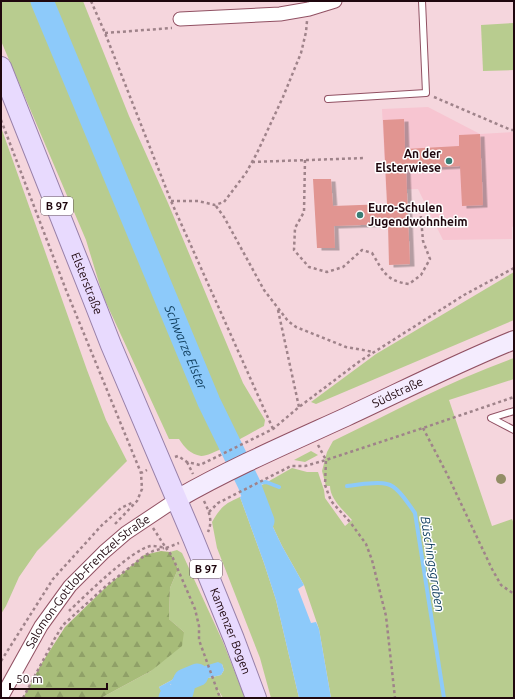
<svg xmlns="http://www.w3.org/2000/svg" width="515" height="699" font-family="Ubuntu,sans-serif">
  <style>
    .built { fill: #f7c5d1 }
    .green { fill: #b8cc8f }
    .forest { fill: url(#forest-firs) }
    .water { fill: #8dcafa }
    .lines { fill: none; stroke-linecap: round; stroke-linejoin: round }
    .stream { stroke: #8dcafa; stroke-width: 4 }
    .river { stroke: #8dcafa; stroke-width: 23 }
    .building { fill: #e19591; filter: url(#shadow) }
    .service-casing { stroke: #915163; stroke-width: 8 }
    .minor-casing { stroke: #915163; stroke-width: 15 }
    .secondary-casing { stroke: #915163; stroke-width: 20 }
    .primary-casing { stroke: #9880a9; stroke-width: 22 }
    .path { stroke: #9f838a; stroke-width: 2.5; stroke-dasharray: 3 3; stroke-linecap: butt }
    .service { stroke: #fff; stroke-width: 6 }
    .minor { stroke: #fff; stroke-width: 13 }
    .secondary { stroke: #f4ecfe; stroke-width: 18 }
    .primary { stroke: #e8dafe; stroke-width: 20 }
    .tree { fill: #938e67 }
    .poi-dot { fill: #397e75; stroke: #fff; stroke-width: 1.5 }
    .labels { text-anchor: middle; stroke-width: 3; stroke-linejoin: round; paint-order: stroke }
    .shield { fill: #fff; stroke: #625156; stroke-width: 1 }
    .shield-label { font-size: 11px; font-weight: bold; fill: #1f070e }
    .poi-label { font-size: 12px; font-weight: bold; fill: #1f070e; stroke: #fff; text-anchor: end }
    .street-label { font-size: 12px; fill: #1f070e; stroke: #fff }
    .water-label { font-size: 13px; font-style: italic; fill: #103e5e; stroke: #fff }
  </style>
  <defs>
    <pattern id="forest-firs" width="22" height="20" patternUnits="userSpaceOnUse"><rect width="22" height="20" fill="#a7bc79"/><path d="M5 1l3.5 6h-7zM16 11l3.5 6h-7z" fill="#8fa067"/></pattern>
    <filter id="shadow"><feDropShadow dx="4.5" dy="2.5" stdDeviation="0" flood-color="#0004"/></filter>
  </defs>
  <rect width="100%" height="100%" fill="#f5d6dd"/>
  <path class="built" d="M428,107L480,134L514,132V226L512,227V239L443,240L418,189L386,190L382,109Z"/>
  <g class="green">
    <path d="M1,1H83L129,116L168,203L243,383L265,420L264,426C252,432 211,457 201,456C190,454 185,448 179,439H169L103,296L86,240L1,41Z"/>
    <path d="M514,23V70L483,71L481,25Z"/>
    <path d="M1,127L87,370L106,420L127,461L37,551L19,577L6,606L1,614Z"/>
    <path d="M514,272V320L316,404L311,402L376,354Z"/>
    <path d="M514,358V379L449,400L492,526L512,519L514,524V698H331L319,629L304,585L282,546L255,489L292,468L307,472H318L324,490L325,498L345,526L352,520C344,511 330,499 330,486H326L322,471L327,452L333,441C393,412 452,380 514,358Z"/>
    <path d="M311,451L318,455L305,462L294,460Z"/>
    <path d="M240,497L264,563L276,600L299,698H271L260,658L217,548L212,522C221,507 224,504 240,497Z"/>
    <path d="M177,550L182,553L223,642L245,698H223L216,686L222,698H171L177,695L178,697L181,695L187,696L195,681L221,675L224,670L222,664L175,677L172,680L159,687L165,697L172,684L177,694L169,698H101L151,671L184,632L169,619L170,588L178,569L170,552Z"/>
  </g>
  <path class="forest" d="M161,551L170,552L178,569L170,588L169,619L184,632L182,646L151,671L101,698H23L40,666L65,627L106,587L144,555Z"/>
  <g class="water">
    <path d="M255,489L282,546L304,585L298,589L311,623L316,622L319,629L331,698H299L276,600L264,563L240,497Z"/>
    <path d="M218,662L222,664L224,670L221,675L195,681L187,696L181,695L178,697L171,684L170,685L174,693L164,698L159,687L172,680L175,675Z"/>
  </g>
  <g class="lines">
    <g class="stream">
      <path d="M249,484L266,482L279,487"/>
      <path d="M347,486C360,485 375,481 387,484C398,486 409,505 415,513L444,698"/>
    </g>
    <g class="river">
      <path id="s1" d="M42,1L209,402L249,484L263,521"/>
      <path d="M170,698L182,692L185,680L197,675"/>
    </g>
  </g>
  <path class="building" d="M404,119L405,149L459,146V135L480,134L483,205L462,206L460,166L406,169L410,264L389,265L388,224L334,226L335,248H317L313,179H331L333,206L387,204L383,120Z"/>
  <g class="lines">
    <defs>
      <g id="service">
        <path d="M328,99L426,93L422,1"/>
        <path d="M514,411L491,418L514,430"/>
      </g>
      <g id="minor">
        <path d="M180,19L280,14L309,9L335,1"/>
        <path id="s2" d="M1,698L41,626L70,586L104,552L126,533L177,499"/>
      </g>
      <g id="secondary">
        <path id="s3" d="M177,499C231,468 289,443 346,417C402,391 457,363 514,340"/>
      </g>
      <g id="primary">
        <path id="s4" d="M1,67L93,299L111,345L193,538L234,639L256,698"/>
      </g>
    </defs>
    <use href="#service" class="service-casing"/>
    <use href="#minor" class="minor-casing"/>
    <use href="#secondary" class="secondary-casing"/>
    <use href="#primary" class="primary-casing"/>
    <g class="path">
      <path d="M91,1L105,33L171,201L273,429"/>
      <path d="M105,33L172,28"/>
      <path d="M434,97L511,130H514"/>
      <path d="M1,120L66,290L141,473"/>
      <path d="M305,160L304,212L295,228L294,250L309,267L327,272L343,267L362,250L372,253C383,271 386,281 409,284L421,275L430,259L423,241L420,206"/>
      <path d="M252,162L365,158"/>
      <path d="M171,201H198L215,205L224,202L246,173L257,153L283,97L301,53L306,32L307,21"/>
      <path d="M216,206L224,217L264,290L288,321L296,327L346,347L374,352"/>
      <path d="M278,310L299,407"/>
      <path d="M423,428L447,474L492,569L501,585L514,594"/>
      <path d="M318,445L326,460L325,485L331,501L350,522L366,544L372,560L386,616L395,698"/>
      <path d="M175,457L178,456L187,462L200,465L273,429L299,407L360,361L464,295L514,268"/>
      <path d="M187,462L193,474"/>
      <path d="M204,501C209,511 213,521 208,532"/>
      <path d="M209,512L218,503L291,466H305L326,460L423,428L514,397"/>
      <path d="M115,524L137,501L142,489L141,473L147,470"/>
      <path d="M153,528L166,548L179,543"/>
      <path d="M69,611C85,596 132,549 151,546C156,546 161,547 166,548L172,556L195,609L199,626V640L220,698"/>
      <path d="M1,661L53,579L102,525L121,508L134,502"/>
      <path d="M23,698L55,638L63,625L106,586L144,556L153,551L164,548"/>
    </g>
    <use href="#service" class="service"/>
    <use href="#minor" class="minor"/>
    <use href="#secondary" class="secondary"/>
    <use href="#primary" class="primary"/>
  </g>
  <circle class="tree" cx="501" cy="479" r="5"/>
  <g class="poi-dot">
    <circle cx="449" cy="161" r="4"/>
    <circle cx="360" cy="215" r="4"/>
  </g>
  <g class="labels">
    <g class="shield">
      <rect x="41" y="197" width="32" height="18" rx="3"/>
      <rect x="190" y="560" width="32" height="18" rx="3"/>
    </g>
    <g class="shield-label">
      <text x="57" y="210">B 97</text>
      <text x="206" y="573">B 97</text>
    </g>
    <g class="poi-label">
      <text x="441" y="158">An der<tspan x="441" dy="14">Elsterwiese</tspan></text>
      <text x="368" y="212" text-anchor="start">Euro-Schulen<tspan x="368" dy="14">Jugendwohnheim</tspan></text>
    </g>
    <g class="street-label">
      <text dy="4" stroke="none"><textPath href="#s4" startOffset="233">Elsterstraße</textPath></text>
      <text dy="4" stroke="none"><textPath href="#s3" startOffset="245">Südstraße</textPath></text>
      <text dy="4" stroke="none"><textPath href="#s2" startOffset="147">Salomon-Gottlob-Frentzel-Straße</textPath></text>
      <text dy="4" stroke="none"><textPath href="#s4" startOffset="609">Kamenzer Bogen</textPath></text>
    </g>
    <g class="water-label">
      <text dy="5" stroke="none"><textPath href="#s1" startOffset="375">Schwarze Elster</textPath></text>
      <text transform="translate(433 564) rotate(81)" y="5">Büschingsgraben</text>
    </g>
  </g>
  <rect width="515" height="699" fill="none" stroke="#1f070e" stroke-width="4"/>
  <path d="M10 683v6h97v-6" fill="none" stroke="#1f070e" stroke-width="2"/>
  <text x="16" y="683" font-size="12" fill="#1f070e" stroke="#ffffff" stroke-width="3" paint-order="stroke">50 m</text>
</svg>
